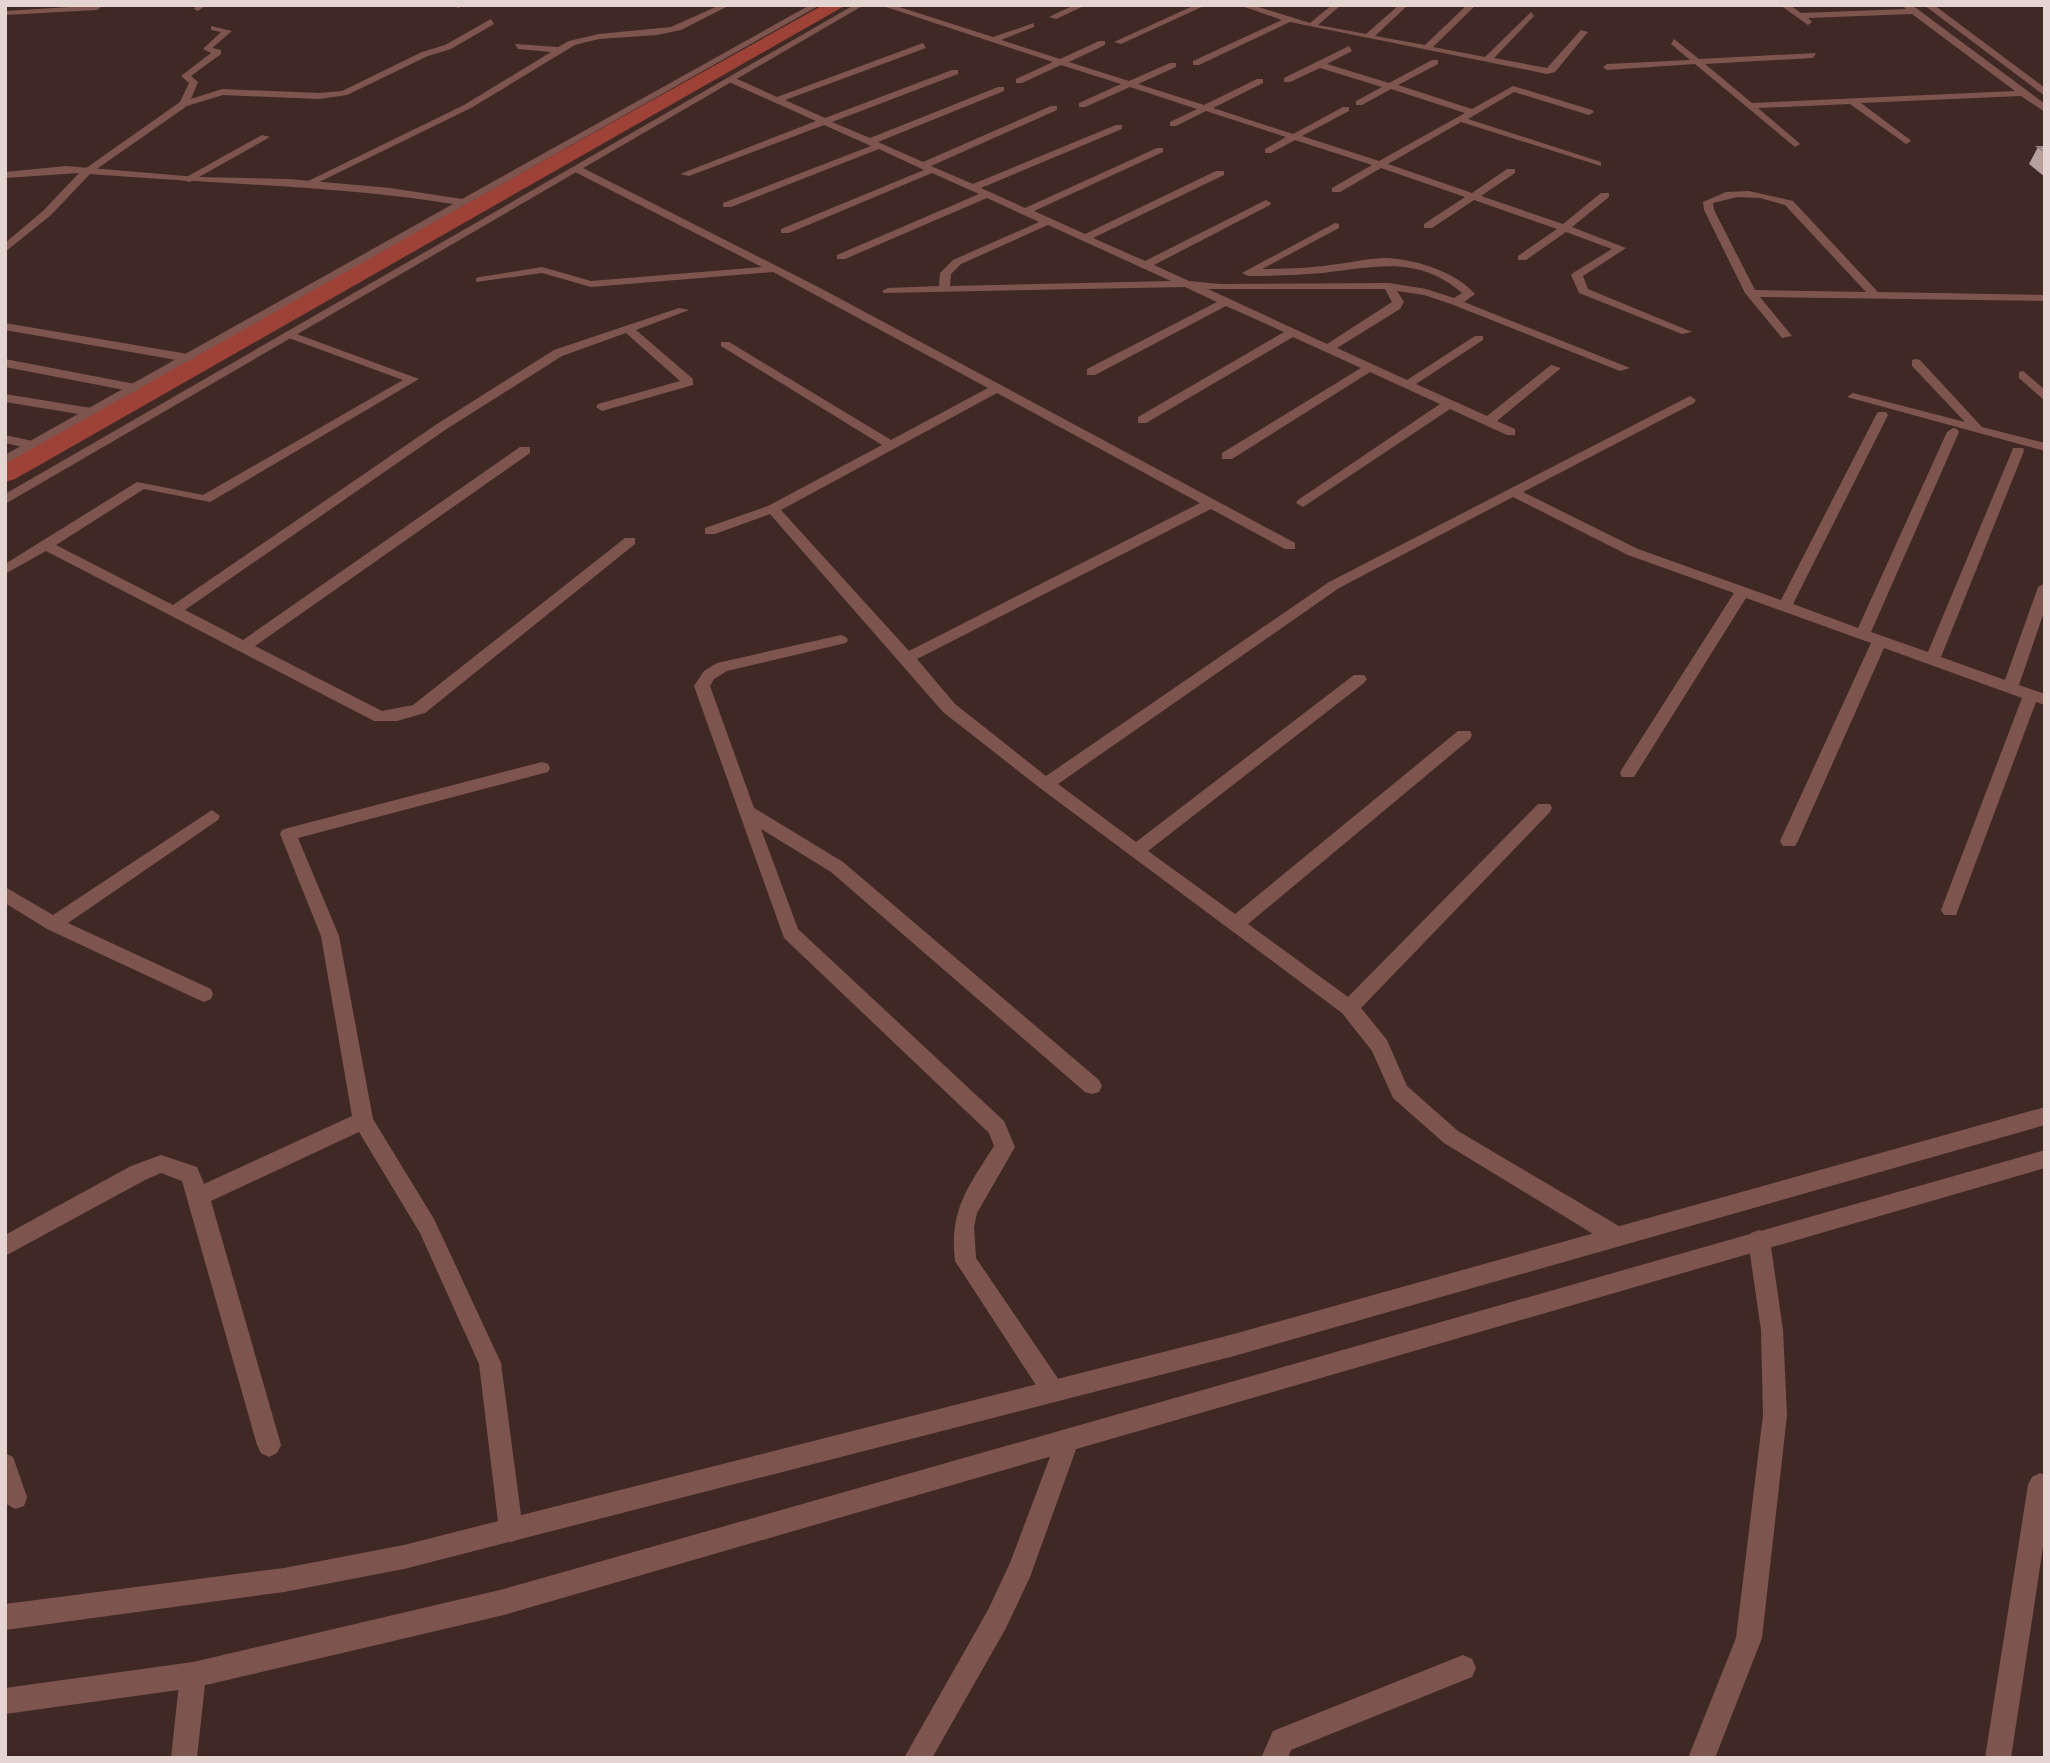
<svg xmlns="http://www.w3.org/2000/svg" width="2050" height="1763" font-family="'Zilla Slab',serif">
  <style>
    .lines { fill: none; stroke-linecap: round; stroke-linejoin: round }
    .canal { fill: #9e4237; fill-rule: evenodd }
    .minor { fill: #7e554e; fill-rule: evenodd }
    .tertiary { fill: #7e554e; fill-rule: evenodd }
    .wall { fill: #b99f9b }
    .building { fill: #d7b9b4; stroke: #96827e; stroke-width: 2 }
  </style>
  <rect width="100%" height="100%" fill="#402925"/>
  <g class="lines">
    <path class="canal" d="M823,5H846L15,479L5,482V461Z"/>
    <g class="minor">
      <path d="M103,5L97,10L5,15V11Z"/>
      <path d="M197,5H206L198,11L194,9Z"/>
      <path d="M454,5H462V6L458,8Z"/>
      <path d="M720,5H730L681,30L657,35L599,39L575,45L471,108L311,186L302,184L464,105L551,52L518,49L515,44L558,47L569,41L599,34L671,27Z"/>
      <path d="M880,5H893L993,37L1034,23V27L1001,40L1060,59L1099,41H1105V45L1069,62L1129,81L1170,63H1176V67L1138,84L1204,105L1257,79H1263V83L1213,108L1293,134L1343,107H1349V111L1302,136L1379,161L1465,113L1391,89L1362,105H1356V101L1382,87L1320,68L1290,82H1284V78L1349,46L1352,51L1327,64L1389,83L1432,60H1438V64L1398,85L1472,109L1513,86L1592,110L1594,112L1589,115L1514,92L1468,119L1601,162V166L1461,122L1388,164L1472,193L1507,169H1515V173L1481,196L1563,224L1601,193H1609V197L1572,227L1626,248L1583,276L1588,289L1692,332L1682,334L1579,293L1571,275L1573,273L1612,249L1566,232L1526,260H1518V256L1557,229L1474,200L1432,228H1424V224L1465,197L1381,168L1340,192H1332V188L1372,165L1295,140L1271,153H1265V149L1286,137L1206,111L1176,126H1170V122L1197,109L1130,87L1085,107H1079V103L1121,84L1061,65L1022,83H1016V79L1053,62Z"/>
      <path d="M1074,5H1086L1056,19L1049,17Z"/>
      <path d="M1195,5H1206L1121,44L1114,42Z"/>
      <path d="M1239,5H1252L1310,23L1332,5H1341L1318,25L1366,34L1399,5H1408L1375,36L1425,45L1467,5H1476L1433,47L1485,57L1531,12L1534,16L1494,58L1547,68L1581,30L1588,32L1555,72L1547,74L1290,22L1199,65H1193V61L1282,20Z"/>
      <path d="M1780,5H1790L1801,13L1906,9L1902,5H1912L2045,104V112L2021,96L1861,103L1909,139L1911,141L1906,144L1850,104L1758,108L1798,142L1800,144L1795,147L1695,64L1607,70L1603,67L1607,64L1690,60L1671,44L1674,39L1699,59L1816,53L1813,58L1705,64L1752,103L2015,91L1912,14L1808,18L1812,22L1808,25Z"/>
      <path d="M1924,5H1934L2045,88V96Z"/>
      <path d="M491,19L494,24L451,49L428,56L347,95L319,99L223,95L187,106L91,173L82,171L180,102L189,83L181,76L211,53L203,49L221,32L211,30V26L232,31L212,48L221,50V54L191,76L198,82L191,99L222,89L319,93L342,91L422,52L445,45Z"/>
      <path d="M923,43L926,48L785,100L825,118L952,70H958V74L832,122L870,138L998,87H1004V91L878,142L923,162L1051,106H1057V110L931,166L973,184L1116,125H1122V129L981,188L1025,208L1157,148H1163V152L1034,211L1085,234L1216,171H1224V175L1093,238L1145,261L1266,200L1271,203L1270,205L1154,265L1189,281L1220,284L1389,283L1426,289L1454,298L1462,293C1418,255 1375,267 1323,273C1298,275 1273,276 1248,276L1242,273L1335,223L1339,224V228L1262,269C1288,269 1313,268 1338,264C1354,262 1370,258 1386,258C1415,259 1456,272 1475,294L1464,302L1630,368L1620,371L1451,304L1424,295L1397,291L1404,302L1400,309L1337,348L1407,380L1475,336H1483V340L1416,384L1487,416L1551,365L1561,368L1497,421L1515,429V435H1507L1450,409L1303,507L1296,503L1298,500L1440,404L1370,372L1232,459H1222V453L1361,368L1293,337L1146,423H1138V417L1284,332L1226,306L1095,375H1087V369L1217,302L1185,287L884,293L882,291L888,288L939,286L940,273L953,260L1039,222L987,198L845,259H837V255L979,194L932,173L789,233H781V229L924,170L879,149L731,207H723V203L871,146L824,125L689,176L680,174L816,121L729,82V78H735L777,97ZM1048,225L1171,281L950,286L951,274L961,264ZM1208,289H1385L1392,302L1327,344Z"/>
      <path d="M262,135L270,137L190,182L181,180Z"/>
      <path d="M573,167H581L824,290L1295,543V549H1285L1211,509L917,659L955,704L1046,776L1329,582L1690,396L1696,400L1694,403L1523,492L1638,549L1781,600L1876,415L1878,412H1886L1888,415L1793,604L1858,628L1947,432L1953,428L1957,429L1959,432L1871,632L1928,652L2012,451L2013,448H2023L2024,451L1941,657L2005,680L2038,587L2045,583V609L2019,685L2045,694V705L2036,702L1956,915H1944L1941,910L2022,698L1884,648L1798,841L1795,846H1783L1780,841L1871,643L1746,598L1634,777H1622L1620,773L1622,769L1734,593L1628,555L1513,497L1339,588L1058,784L1136,842L1354,675H1364L1367,679L1364,683L1148,851L1235,914L1458,731H1470L1472,735L1470,739L1248,924L1348,997L1538,804H1550L1552,808L1550,812L1361,1008L1387,1040L1407,1086L1458,1131L1624,1229L1627,1236L1624,1243L1616,1246L1608,1243L1444,1143L1393,1098L1372,1051L1342,1013L1040,788L943,712L770,514L715,534H705V528L768,506L882,445L721,346V342H729L891,440L988,388L773,272L591,287L542,273L476,282V278L480,277L542,267L591,281L762,267L573,171ZM997,393L1200,503L909,651L781,510Z"/>
      <path d="M1749,191L1793,201L1878,292L2045,295V301L1760,297L1792,336L1782,338L1745,293L1704,210L1703,202L1726,192ZM1737,197L1760,198L1785,205L1866,292L1755,290L1714,210L1713,203Z"/>
      <path d="M679,308L689,310L636,330L693,379V385L602,411L596,407L598,404L680,381L626,333L562,356L445,430L185,610L243,640L520,447H530V453L255,646L382,711L413,705L625,538H635V544L425,713L397,721H374L46,551L5,574V564L137,482L203,495L403,380L286,337V333H294L419,379L210,502L144,489L56,545L173,605L437,424L554,350Z"/>
      <path d="M5,323L188,354L194,358L188,362L5,330Z"/>
      <path d="M5,359L135,384L141,388L135,392L5,367Z"/>
      <path d="M1916,359L1920,360L1982,427L2045,443V451L1847,397L1853,393L1965,422L1912,366V360Z"/>
      <path d="M2023,371L2045,390V401L2019,378V372Z"/>
      <path d="M5,394L91,408L97,412L91,416L5,402Z"/>
      <path d="M5,435L37,442L38,445L32,449L5,443Z"/>
      <path d="M841,635L846,637L848,640L846,643L727,671L714,679L710,686L754,808L843,862L1099,1080L1102,1086L1099,1092L1092,1094L1085,1092L831,872L761,829L798,929L1004,1121L1015,1147L977,1213L974,1227L976,1258L1061,1383L1064,1391L1061,1399L1053,1402L1045,1399L955,1261C949,1210 968,1187 994,1146L989,1133L784,938L694,686L704,671L717,663Z"/>
      <path d="M542,762L548,764L550,768L548,772L298,838L339,936L373,1119L434,1219L501,1363L523,1530L520,1539L511,1542L502,1539L499,1530L479,1364L420,1233L359,1132L211,1201L281,1445L277,1453L269,1457L261,1453L257,1445L182,1181L161,1173L145,1180L5,1256V1235L131,1166L161,1155L197,1167L204,1184L352,1116L321,936L280,834L282,830L288,828Z"/>
      <path d="M212,810L220,816L218,820L68,923L211,989L213,994L211,999L204,1002L197,999L47,929L5,903V887L53,915Z"/>
      <path d="M1759,1230L1767,1233L1770,1240L1783,1330L1787,1415L1762,1638L1715,1758H1688L1736,1638L1763,1415L1761,1330L1748,1240L1751,1233Z"/>
      <path d="M1067,1429L1075,1433L1079,1441L1030,1577L1006,1628L932,1758H904L988,1610L1010,1563L1059,1433Z"/>
      <path d="M5,1453L13,1457L27,1497L24,1506L15,1509L5,1503Z"/>
      <path d="M2040,1473L2045,1475V1534L2011,1758H1985L2028,1485L2032,1477Z"/>
      <path d="M1463,1655L1472,1659L1476,1668L1472,1677L1291,1750L1288,1758H1261L1273,1731Z"/>
      <path d="M193,1662L202,1666L206,1675L197,1758H171L180,1675L184,1666Z"/>
    </g>
    <g class="tertiary">
      <path d="M810,5H820L5,464V455L453,204C333,185 211,184 90,174L51,215L5,252V243L43,211L79,173L5,178V172L66,166L197,177L289,179L390,188L462,199Z"/>
      <path d="M854,5H864L5,504V494Z"/>
      <path d="M2045,1107V1125L1234,1356L404,1569L284,1592L5,1630V1604L284,1568L404,1545L1234,1334Z"/>
      <path d="M2045,1150V1168L504,1615L193,1688L5,1714V1688L193,1662L504,1589Z"/>
    </g>
  </g>
  <path class="wall" d="M2038,147H2045V177L2029,164Z"/>
  <path class="building" d="M2038,147H2045V152Z"/>
  <rect width="2050" height="1763" fill="none" stroke="#e5d5d2" stroke-width="14"/>
</svg>
